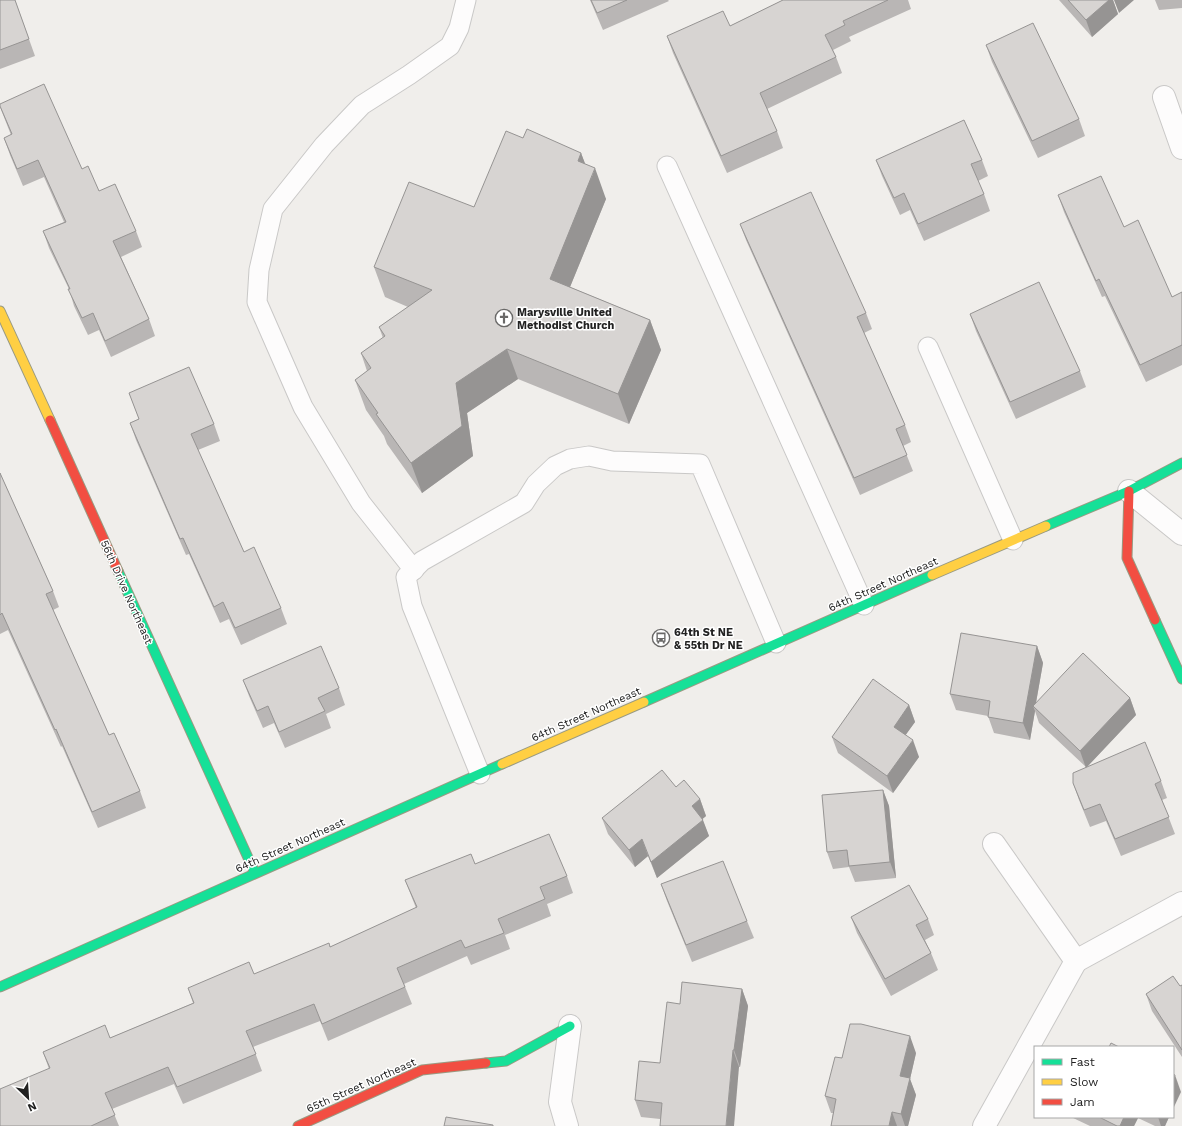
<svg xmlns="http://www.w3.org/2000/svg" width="1182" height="1126" font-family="'Work Sans',sans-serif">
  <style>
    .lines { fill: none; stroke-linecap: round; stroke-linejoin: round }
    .lane-casing { stroke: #c9c8c7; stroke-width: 21 }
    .street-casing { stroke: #c9c8c7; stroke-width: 24 }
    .fast-casing { stroke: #999a82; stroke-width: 11 }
    .slow-casing { stroke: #999a82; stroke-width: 11 }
    .jam-casing { stroke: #999a82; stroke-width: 11 }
    .lane { stroke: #fdfcfc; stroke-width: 19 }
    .street { stroke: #fdfcfc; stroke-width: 22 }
    .fast { stroke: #16e098; stroke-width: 9 }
    .slow { stroke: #ffcf43; stroke-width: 9 }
    .jam { stroke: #f24e42; stroke-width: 9 }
    .wall { fill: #b9b6b5 }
    .shaded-wall { fill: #969493 }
    .building { fill: #d7d4d2; stroke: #969493 }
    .labels { text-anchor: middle; stroke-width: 3; stroke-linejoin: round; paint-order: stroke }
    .poi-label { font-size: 11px; font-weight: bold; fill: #222; stroke: #fff; text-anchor: start }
    .street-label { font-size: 11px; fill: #222; stroke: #fff }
  </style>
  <rect width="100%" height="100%" fill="#f0eeeb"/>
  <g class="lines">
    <defs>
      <g id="lane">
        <path d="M667,166L864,605"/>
        <path d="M928,347L1013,540"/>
        <path d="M414,570L361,503L303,407L257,302L259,270L273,209L324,145L362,105L409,75L450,46L459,28L466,0"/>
        <path d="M480,774L412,606L406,577L422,561L524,503L536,484L555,466L570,459L589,456L612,461L700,464L776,643"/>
      </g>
      <g id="street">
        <path d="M1164,97L1182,148"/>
        <path d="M1129,491L1182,534"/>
        <path d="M994,844L1076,961"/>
        <path d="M1076,961L1182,903"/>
        <path d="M567,1126L560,1102L570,1026"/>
        <path d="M984,1126L1076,961"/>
      </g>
      <g id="fast">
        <path d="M1046,526L1129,491L1182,463"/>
        <path d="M118,571L255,873"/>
        <path d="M1155,620L1182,679"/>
        <path d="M644,702L932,575"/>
        <path d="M0,987L502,764"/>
        <path d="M486,1063L506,1061L570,1026"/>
      </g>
      <g id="slow">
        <path d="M0,311L50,420"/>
        <path d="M932,575L1046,526"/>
        <path d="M502,764L644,702"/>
      </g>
      <g id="jam">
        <path d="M50,420L118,571"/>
        <path d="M1129,491L1127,558L1155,620"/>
        <path d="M298,1126L422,1070L486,1063"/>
      </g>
    </defs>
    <use href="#lane" class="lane-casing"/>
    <use href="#street" class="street-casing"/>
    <use href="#fast" class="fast-casing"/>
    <use href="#slow" class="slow-casing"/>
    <use href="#jam" class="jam-casing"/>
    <use href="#lane" class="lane"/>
    <use href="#street" class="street"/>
    <use href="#fast" class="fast"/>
    <use href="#slow" class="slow"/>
    <use href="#jam" class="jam"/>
  </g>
  <g class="wall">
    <path d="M0,0H15L35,56L0,69Z"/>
    <path d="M590,0H668L669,1L603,30Z"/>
    <path d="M783,0H908L911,9L849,37L851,41L833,50L836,57L842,73L767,109L777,131L783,148L727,173L673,53L667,36L730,26Z"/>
    <path d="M1059,0H1113L1118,14L1092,37Z"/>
    <path d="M1155,0H1182V8L1159,10Z"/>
    <path d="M986,45L1079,119L1085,136L1038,158L992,62Z"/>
    <path d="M0,107L82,169L99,191L136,231L142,247L121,257L149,319L155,336L111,357L99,330L88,335L74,306L69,289L49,248L43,231L64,222L44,177L23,186L10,155L4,138L11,135Z"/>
    <path d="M523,138L581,153L585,164L606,199L570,287L650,320L661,350L629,424L518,379L467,413L473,456L422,493L387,444L384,436L366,410L355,380L367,371L361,353L383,338L379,327L408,307L385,297L374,267L474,207Z"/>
    <path d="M876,160H982L988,176L978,181L984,194L990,211L924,241L910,210L900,215L882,176Z"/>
    <path d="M1058,195L1124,227L1172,297L1182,292V365L1146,382L1105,296L1102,297L1064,212Z"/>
    <path d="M740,224L866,313L872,329L864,333L905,425L911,442L903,446L913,471L860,495L746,240Z"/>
    <path d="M970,314L1080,371L1086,387L1016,419L976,331Z"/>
    <path d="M129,393L214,424L220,441L198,450L244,552L281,608L287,624L241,645L229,619L220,623L189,554L186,555L136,440L130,423L139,419Z"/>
    <path d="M0,473L53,591L59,607L53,610L109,735L140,791L146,808L98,828L62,746L61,747L8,630L0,634Z"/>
    <path d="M1037,646L1043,663L1036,703L1130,698L1136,715L1087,767L1161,781L1167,798L1162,800L1175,834L1121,856L1106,821L1090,827L1079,800L1073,783L1086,767L1039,723L1035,711L1030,740L994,733L988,716L956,710L950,694Z"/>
    <path d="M243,680L339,688L345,705L326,714L331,728L285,748L274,723L263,728L249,696Z"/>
    <path d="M909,705L915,722L905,735L919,757L893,793L838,753L832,737Z"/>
    <path d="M676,787L700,799L706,816L702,819L709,836L657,878L648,856L635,867L608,834L602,818Z"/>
    <path d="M883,790L889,806L896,878L855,882L849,867L833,869L827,852Z"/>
    <path d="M475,864L567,876L573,893L547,904L551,916L505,935L510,949L471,965L467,956L404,984L412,1004L328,1041L320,1021L253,1047L262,1071L183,1104L174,1084L112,1109L119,1126H0L49,1069L43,1052L110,1038L193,1003L188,988L254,974L330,947L416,908L405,880Z"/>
    <path d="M661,884L747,921L754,938L692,962L667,901Z"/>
    <path d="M851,917L928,919L934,935L925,940L931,953L938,970L891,996L857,933Z"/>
    <path d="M1182,985V1057L1152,1011L1146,994L1180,986Z"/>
    <path d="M742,989L748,1006L740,1067H739L660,1119L641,1117L635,1100L660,1063L680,1004Z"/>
    <path d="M916,1053L910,1079L916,1095L908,1126H831L833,1113H831L825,1096L842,1058Z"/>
    <path d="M1071,1117H1169L1165,1126H1155L1138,1118L1134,1126H1090Z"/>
  </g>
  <g class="shaded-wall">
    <path d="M1109,0H1113L1118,14L1092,37L1086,20Z"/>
    <path d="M1114,0H1134L1119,13Z"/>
    <path d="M581,153L591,179L595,168L606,199L561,309L550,279L578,161Z"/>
    <path d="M650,320L661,350L629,424L618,394Z"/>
    <path d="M507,349L518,379L467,413L473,456L422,493L411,463L456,383Z"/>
    <path d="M1037,646L1043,663L1035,708L1033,706L1035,711L1030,740L1023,723Z"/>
    <path d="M1130,698L1136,715L1086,768L1080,751Z"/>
    <path d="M909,705L915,722L900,743L894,727Z"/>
    <path d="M913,740L919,757L893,793L887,776Z"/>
    <path d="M883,790L889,806L896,878L890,862Z"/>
    <path d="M700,799L706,816L698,823L692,806Z"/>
    <path d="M703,820L709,836L657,878L651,862Z"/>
    <path d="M642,839L648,856L635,867L629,850Z"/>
    <path d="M742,989L748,1006L740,1067L734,1050Z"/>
    <path d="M910,1036L916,1053L910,1079L916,1095L908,1126H905L901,1114L900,1076Z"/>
    <path d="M733,1050L739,1067L734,1126H726Z"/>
    <path d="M1175,1075L1181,1092L1173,1109V1080Z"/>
    <path d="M892,1112L897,1126H889Z"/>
    <path d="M1124,1117H1138V1118L1134,1126H1120Z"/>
    <path d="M1158,1117H1169L1165,1126H1161Z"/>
  </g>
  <g class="building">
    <path d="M0,0H15L29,39L0,50Z"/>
    <path d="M591,0H627L597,13Z"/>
    <path d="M783,0H888L843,21L845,25L825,35L836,57L760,93L777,131L721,156L667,36L723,11L730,26Z"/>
    <path d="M1068,0H1109L1086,20Z"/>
    <path d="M1033,23L1079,119L1032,141L986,45Z"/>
    <path d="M44,84L82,169L88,166L99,191L115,184L136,231L113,241L149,319L105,341L93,313L82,318L68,289H70L43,231L66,222L38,160L17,169L4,138L12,134L0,106V104Z"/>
    <path d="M964,120L982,160L971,164L984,194L918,224L904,193L894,198L876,160Z"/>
    <path d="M527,129L581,153L578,161L595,168L550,279L650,320L618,394L507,349L456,383L462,426L411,463L376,414L378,413L355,380L371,368L361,353L385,336L379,327L432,290L374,267L409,182L474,207L506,131L523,138Z"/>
    <path d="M1101,176L1124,227L1138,220L1172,297L1182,292V345L1140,365L1099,279L1096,281L1058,195Z"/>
    <path d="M811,192L866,313L857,317L905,425L896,429L907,455L854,478L740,224Z"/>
    <path d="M1039,282L1080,371L1010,402L970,314Z"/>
    <path d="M189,367L214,424L191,434L244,552L254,547L281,608L235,628L223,602L214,607L183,538L180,539L130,423L139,419L129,393Z"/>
    <path d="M0,473L53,591L46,594L109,735L114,733L140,791L92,812L56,729L55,730L2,613L0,615Z"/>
    <path d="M961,633L1037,646L1023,723L988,717L990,701L950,694Z"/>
    <path d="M321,646L339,688L318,698L325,711L279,732L268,706L257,711L243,680Z"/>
    <path d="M1083,653L1130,698L1080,751L1033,706Z"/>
    <path d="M873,679L909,705L894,727L913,740L887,776L832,737Z"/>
    <path d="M1145,742L1161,781L1155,784L1169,817L1115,839L1100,804L1084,810L1073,783V773Z"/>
    <path d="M662,770L676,787L684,780L700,799L692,806L703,820L651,862L642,839L629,850L602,818Z"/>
    <path d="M883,790L890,862L849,866L847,850L827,852L822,795Z"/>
    <path d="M549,834L567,876L540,887L545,899L498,919L504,933L465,948L461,940L397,968L405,987L322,1024L314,1004L246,1031L256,1054L177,1087L168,1067L105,1093L115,1115L91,1126H0V1089L50,1068L43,1052L105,1025L110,1038L194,1003L188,988L249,962L254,974L329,943L330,947L417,907L405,880L471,854L475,864Z"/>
    <path d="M723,861L747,921L686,945L661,884Z"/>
    <path d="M909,885L928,919L916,925L931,953L885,979L851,917Z"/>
    <path d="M1173,976L1180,986L1182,985V1050L1146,994Z"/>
    <path d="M682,982L742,989L734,1050H733L726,1126H660L662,1103L635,1100L639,1061L660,1063L667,1002L680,1004Z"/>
    <path d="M850,1024H861L910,1036L900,1076L910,1078L901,1114L892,1112L889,1126H831L836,1099L825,1096L835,1057L842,1058Z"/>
    <path d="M1111,1043L1119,1047H1109Z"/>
    <path d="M1173,1074L1175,1075L1173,1080Z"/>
    <path d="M446,1117L493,1125V1126H444Z"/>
    <path d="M1099,1117H1124L1120,1126H1117Z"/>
  </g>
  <defs>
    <symbol id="church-ring" viewBox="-11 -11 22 22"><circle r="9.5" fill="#fff" stroke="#6a6968" stroke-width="1.5"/><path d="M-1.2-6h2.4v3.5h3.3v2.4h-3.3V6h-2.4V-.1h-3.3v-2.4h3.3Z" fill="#6a6968"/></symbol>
    <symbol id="bus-ring" viewBox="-11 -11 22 22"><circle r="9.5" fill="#fff" stroke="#6a6968" stroke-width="1.5"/><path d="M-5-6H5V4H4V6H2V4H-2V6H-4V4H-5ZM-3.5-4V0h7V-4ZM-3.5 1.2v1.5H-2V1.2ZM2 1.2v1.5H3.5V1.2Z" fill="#6a6968"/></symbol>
  </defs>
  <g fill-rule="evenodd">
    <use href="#church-ring" x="494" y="308" width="20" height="20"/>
    <use href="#bus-ring" x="651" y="628" width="20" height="20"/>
  </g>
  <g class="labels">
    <g class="poi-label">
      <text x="517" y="316">Marysville United<tspan x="517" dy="13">Methodist Church</tspan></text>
      <text x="674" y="636">64th St NE<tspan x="674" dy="13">&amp; 55th Dr NE</tspan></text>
    </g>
    <g class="street-label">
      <text transform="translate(883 584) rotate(-24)" y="4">64th Street Northeast</text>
      <text transform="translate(127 592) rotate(66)" y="4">56th Drive Northeast</text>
      <text transform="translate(586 714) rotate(-24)" y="4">64th Street Northeast</text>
      <text transform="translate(290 845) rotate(-24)" y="4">64th Street Northeast</text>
      <text transform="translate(361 1085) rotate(-24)" y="4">65th Street Northeast</text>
    </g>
  </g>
  <rect x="1034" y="1046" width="140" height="72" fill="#ffffff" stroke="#a7a7a7"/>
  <rect x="1042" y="1059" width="20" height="6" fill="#16e098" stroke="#a7a7a7"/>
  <text x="1070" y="1066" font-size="12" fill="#222222">Fast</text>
  <rect x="1042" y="1079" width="20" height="6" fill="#ffcf43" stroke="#a7a7a7"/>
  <text x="1070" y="1086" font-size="12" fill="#222222">Slow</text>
  <rect x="1042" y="1099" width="20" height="6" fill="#f24e42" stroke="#a7a7a7"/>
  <text x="1070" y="1106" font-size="12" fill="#222222">Jam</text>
  <g transform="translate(28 1098) rotate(155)" stroke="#ffffff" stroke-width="3" paint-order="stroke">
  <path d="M0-3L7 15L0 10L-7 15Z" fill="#222222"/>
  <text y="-6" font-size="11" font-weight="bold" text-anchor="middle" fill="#222222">N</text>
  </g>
</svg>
